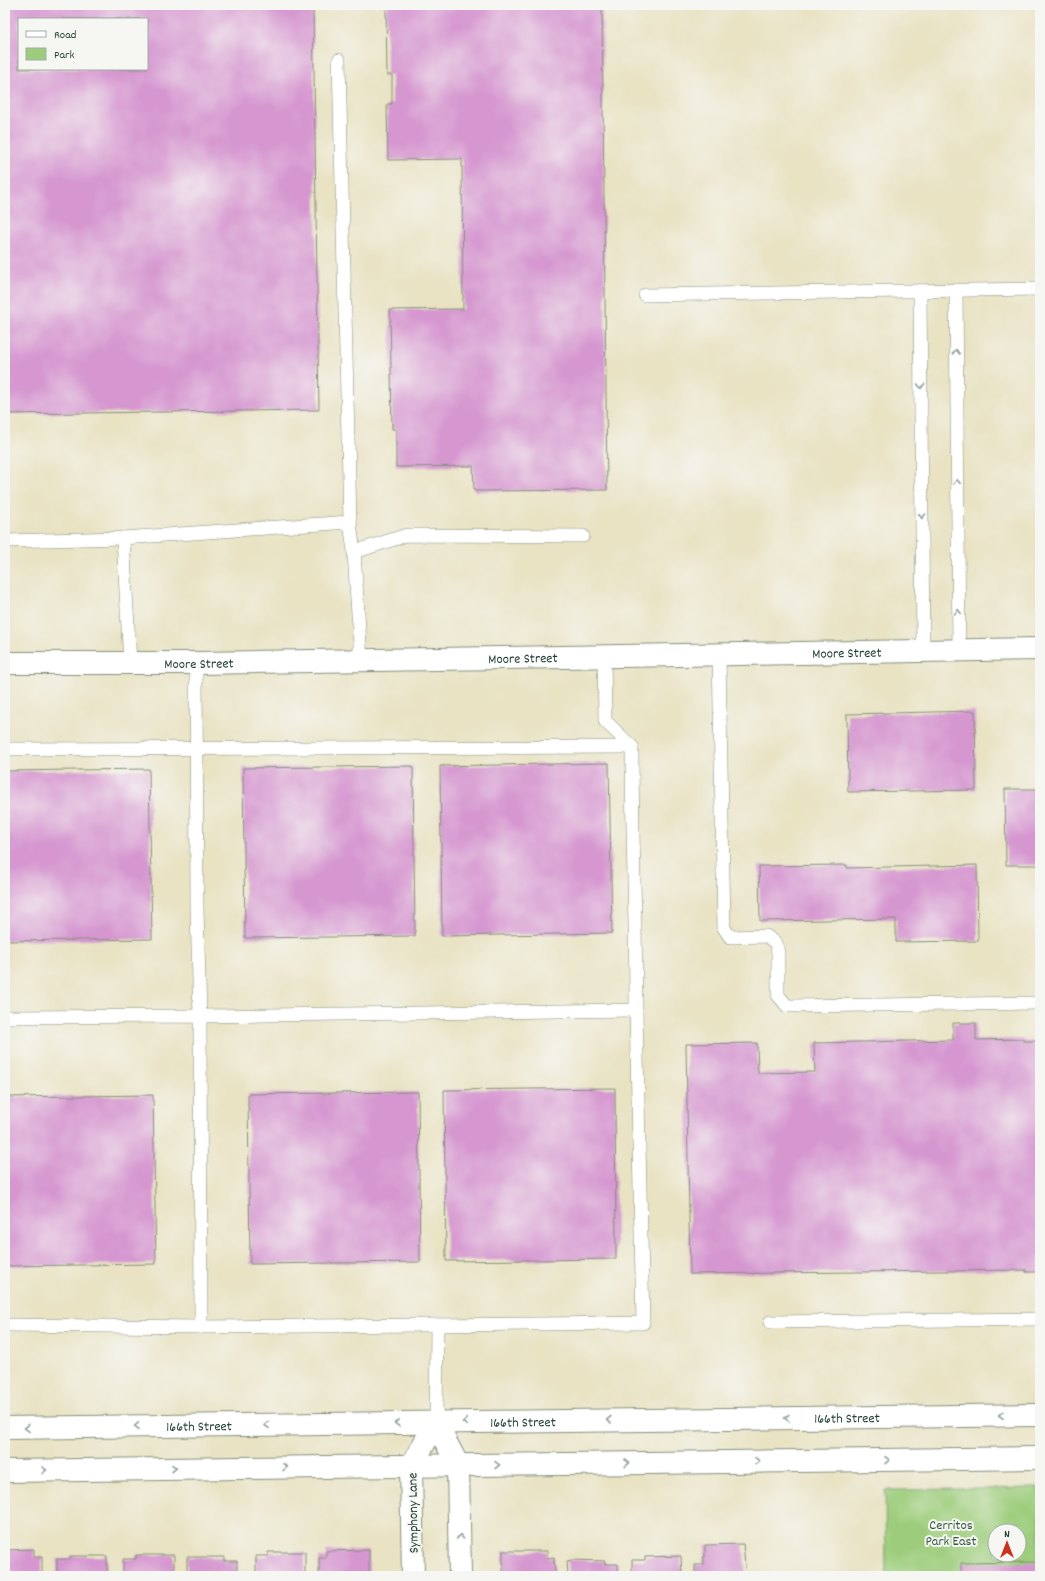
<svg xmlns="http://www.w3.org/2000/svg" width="1045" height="1581" font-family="Dekko,sans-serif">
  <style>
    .green { fill: #9dcd7c; stroke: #5e8558; fill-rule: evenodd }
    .building { fill: #d697d0; fill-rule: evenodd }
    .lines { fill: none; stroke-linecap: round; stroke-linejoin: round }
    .service-casing { stroke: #84907c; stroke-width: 14 }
    .minor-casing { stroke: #84907c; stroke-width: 24 }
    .tertiary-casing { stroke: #84907c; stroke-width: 24 }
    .service { stroke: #fff; stroke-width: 13 }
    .minor { stroke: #fff; stroke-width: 22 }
    .tertiary { stroke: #fff; stroke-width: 22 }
    .oneway { stroke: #8f9e9a }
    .labels { text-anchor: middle; stroke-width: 4; stroke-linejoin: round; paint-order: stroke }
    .street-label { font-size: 14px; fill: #1f3d34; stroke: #f6f6f2 }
    .park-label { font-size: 14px; fill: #385a42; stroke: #f6f6f2 }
  </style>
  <rect width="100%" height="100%" fill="#f6f6f2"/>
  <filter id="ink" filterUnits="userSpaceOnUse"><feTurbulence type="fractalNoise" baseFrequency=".025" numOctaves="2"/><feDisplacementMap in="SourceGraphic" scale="8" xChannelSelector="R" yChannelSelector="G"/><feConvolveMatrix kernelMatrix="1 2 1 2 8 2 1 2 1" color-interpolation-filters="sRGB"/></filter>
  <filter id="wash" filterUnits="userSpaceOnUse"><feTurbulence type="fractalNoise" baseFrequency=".012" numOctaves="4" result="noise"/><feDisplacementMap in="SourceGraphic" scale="16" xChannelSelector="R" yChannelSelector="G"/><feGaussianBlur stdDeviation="0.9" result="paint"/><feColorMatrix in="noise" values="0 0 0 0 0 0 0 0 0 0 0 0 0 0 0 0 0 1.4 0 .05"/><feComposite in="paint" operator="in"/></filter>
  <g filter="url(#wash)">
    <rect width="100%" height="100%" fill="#e9e3c4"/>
    <path class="green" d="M1040,1488V1576H886L885,1490ZM995,1531H1019V1555H995Z"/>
    <g id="blocks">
      <g class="building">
        <path d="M5,5H313L319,410L5,414ZM19,19H147V69H19Z"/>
        <path d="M386,5H602L607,490L474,491L473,466L396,467V429H392L390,310L463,309L462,159L388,160L387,104H392V75H387Z"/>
        <path d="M975,711L976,790L848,792L847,714Z"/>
        <path d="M609,763L612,933L442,936L440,766Z"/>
        <path d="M413,766L415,936L245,938L243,768Z"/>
        <path d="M149,769L152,939L5,941V771Z"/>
        <path d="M1005,789H1040V865H1006Z"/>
        <path d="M847,865V868L977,865L978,941L896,942V919L760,921L759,866Z"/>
        <path d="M953,1023H976V1040L1023,1039V1041H1040V1272H1026V1270L690,1274L686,1044L757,1043L758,1073L815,1072L814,1043L953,1040Z"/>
        <path d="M615,1088L616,1259L446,1261L444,1090Z"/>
        <path d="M418,1092L420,1262L250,1264L248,1094Z"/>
        <path d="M153,1095L156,1264L5,1266V1097Z"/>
        <path d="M743,1544L746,1576H695V1565H703V1557H705V1545Z"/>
        <path d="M34,1549V1557H42V1576H5V1550Z"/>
        <path d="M369,1550V1576H319V1558H326V1551Z"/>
        <path d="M503,1551H547V1558L554,1557L555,1576H503Z"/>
        <path d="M268,1552H305V1576H256V1556H268Z"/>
        <path d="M136,1555H174V1576H123V1559H136Z"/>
        <path d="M70,1556H107V1576H57V1559H70Z"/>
        <path d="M681,1556L682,1576H632V1560H645V1557Z"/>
        <path d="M187,1557H224V1561H237V1576H187Z"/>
        <path d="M572,1560L605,1561V1564H618V1576H568L567,1561Z"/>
        <path d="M1040,1562V1576H961V1563Z"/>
      </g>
    </g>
  </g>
  <g filter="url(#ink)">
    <use href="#blocks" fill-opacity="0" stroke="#84907c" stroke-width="1"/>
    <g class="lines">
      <defs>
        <g id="service">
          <path d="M339,60L350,522L354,552L361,660"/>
          <path d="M956,290L959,651"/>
          <path d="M920,291L923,651"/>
          <path d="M645,295L1040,289"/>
          <path d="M123,538L130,663"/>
          <path d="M5,541L123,538L350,522"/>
          <path d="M354,552L407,535L583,536"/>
          <path d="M719,654L724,928L730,937L766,936L776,943L778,953V995L787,1006L1040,1003"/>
          <path d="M196,663L197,909L200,1016L636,1010C636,922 632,835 632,747L605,721L604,655"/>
          <path d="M5,749L632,747"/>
          <path d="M5,1017L200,1016L201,1327L5,1325"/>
          <path d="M770,1322L1040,1319"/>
          <path d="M201,1327L643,1323L636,1010"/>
          <path d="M436,1423L437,1325"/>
        </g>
        <g id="minor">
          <path id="s1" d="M5,663H196L1040,649"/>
          <path d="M436,1423L458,1465L460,1576"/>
          <path d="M413,1576L411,1466L436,1423"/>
        </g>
        <g id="tertiary">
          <path id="s2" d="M5,1428L1040,1415"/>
          <path d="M5,1471L1040,1458"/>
        </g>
      </defs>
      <use href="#service" class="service-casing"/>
      <use href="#minor" class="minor-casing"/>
      <use href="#tertiary" class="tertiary-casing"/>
      <use href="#service" class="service"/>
      <use href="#minor" class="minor"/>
      <use href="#tertiary" class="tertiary"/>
    </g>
    <defs><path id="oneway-chevron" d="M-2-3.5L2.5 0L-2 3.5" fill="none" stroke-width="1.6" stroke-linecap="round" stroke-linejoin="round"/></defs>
    <g class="oneway">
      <use href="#oneway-chevron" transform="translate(956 352) rotate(-90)"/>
      <use href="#oneway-chevron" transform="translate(921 386) rotate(90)"/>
      <use href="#oneway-chevron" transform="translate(957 482) rotate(-90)"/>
      <use href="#oneway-chevron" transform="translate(922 516) rotate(90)"/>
      <use href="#oneway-chevron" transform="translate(958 612) rotate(-90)"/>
      <use href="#oneway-chevron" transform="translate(1001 1415) rotate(179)"/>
      <use href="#oneway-chevron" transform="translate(787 1418) rotate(179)"/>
      <use href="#oneway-chevron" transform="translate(609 1420) rotate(179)"/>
      <use href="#oneway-chevron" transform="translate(465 1422) rotate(179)"/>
      <use href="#oneway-chevron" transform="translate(397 1423) rotate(179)"/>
      <use href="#oneway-chevron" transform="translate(267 1425) rotate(179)"/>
      <use href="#oneway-chevron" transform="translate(137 1426) rotate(179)"/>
      <use href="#oneway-chevron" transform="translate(27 1428) rotate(179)"/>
      <use href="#oneway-chevron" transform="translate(887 1460) rotate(-1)"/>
      <use href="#oneway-chevron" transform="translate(757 1461) rotate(-1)"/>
      <use href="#oneway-chevron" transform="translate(627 1463) rotate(-1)"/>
      <use href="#oneway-chevron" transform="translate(497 1465) rotate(-1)"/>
      <use href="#oneway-chevron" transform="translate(285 1467) rotate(-1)"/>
      <use href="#oneway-chevron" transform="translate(174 1468) rotate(-1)"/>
      <use href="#oneway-chevron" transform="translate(44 1470) rotate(-1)"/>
      <use href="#oneway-chevron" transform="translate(460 1537) rotate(-91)"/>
    </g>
  </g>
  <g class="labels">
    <g class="street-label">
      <text dy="5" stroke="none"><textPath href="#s1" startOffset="842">Moore Street</textPath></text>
      <text dy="5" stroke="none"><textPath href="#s1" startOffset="518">Moore Street</textPath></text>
      <text dy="5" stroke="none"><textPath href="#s1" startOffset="194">Moore Street</textPath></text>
      <text dy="5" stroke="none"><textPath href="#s2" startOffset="842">166th Street</textPath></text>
      <text dy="5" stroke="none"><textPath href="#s2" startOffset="518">166th Street</textPath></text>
      <text dy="5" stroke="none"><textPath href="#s2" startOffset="194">166th Street</textPath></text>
      <text transform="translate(412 1513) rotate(-91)" y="5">Symphony Lane</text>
    </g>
    <g class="park-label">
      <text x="951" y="1529">Cerritos<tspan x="951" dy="16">Park East</tspan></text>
    </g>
  </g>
  <rect width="1045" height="1581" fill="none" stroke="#f6f6f2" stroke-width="20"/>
  <rect x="18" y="18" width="130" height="52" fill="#f6f6f2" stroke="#a0aca6"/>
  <rect x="26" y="31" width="20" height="6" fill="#ffffff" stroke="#a0aca6"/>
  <text x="54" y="38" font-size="12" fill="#1f3d34">Road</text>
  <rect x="26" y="48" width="20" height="12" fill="#9dcd7c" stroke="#a0aca6"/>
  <text x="54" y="58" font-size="12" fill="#1f3d34">Park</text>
  <g transform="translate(1007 1543)"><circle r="19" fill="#f6f6f2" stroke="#a0aca6"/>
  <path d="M0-3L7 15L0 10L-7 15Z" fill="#c8321e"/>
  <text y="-6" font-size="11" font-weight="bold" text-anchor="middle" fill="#1f3d34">N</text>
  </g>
</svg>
